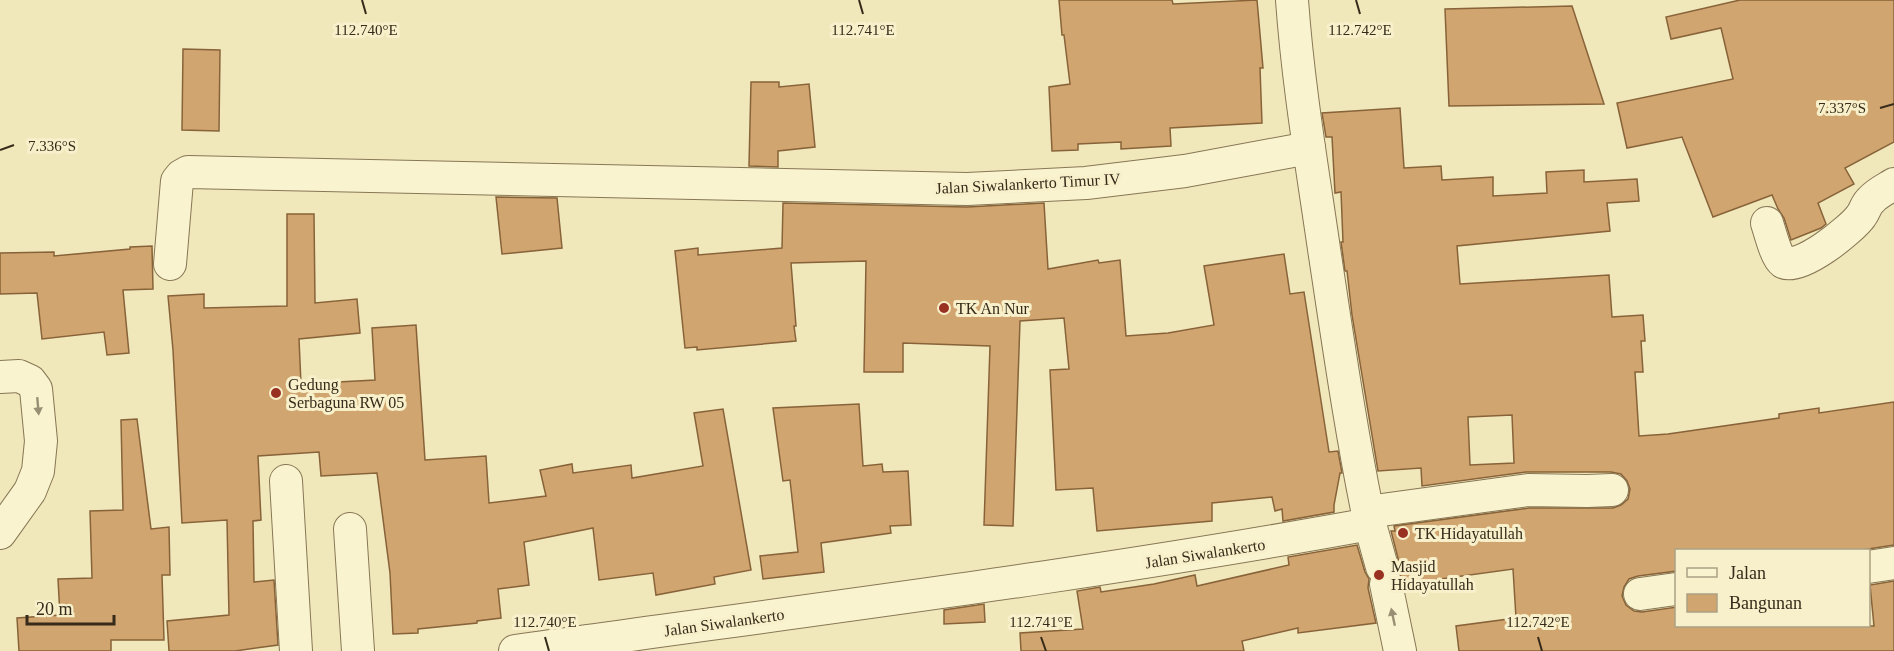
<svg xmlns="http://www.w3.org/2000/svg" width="1894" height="651" font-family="'Times New Roman',serif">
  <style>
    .building { fill: #d0a56f; stroke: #886339; stroke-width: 1.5; fill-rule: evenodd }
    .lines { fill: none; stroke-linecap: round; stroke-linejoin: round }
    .minor-casing { stroke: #877755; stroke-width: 34 }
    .minor { stroke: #faf3cf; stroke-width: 32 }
    .oneway { fill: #988f74 }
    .ticks { fill: none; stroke: #362b1a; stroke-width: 2 }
    .poi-dot { fill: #993122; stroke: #f7f0cb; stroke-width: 2 }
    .labels { text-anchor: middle; stroke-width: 6; stroke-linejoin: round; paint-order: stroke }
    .street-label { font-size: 16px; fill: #362b1a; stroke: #f7f0cb }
    .poi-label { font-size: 16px; fill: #362b1a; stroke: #f7f0cb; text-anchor: start }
    .ticks-label { font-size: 15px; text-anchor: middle; fill: #362b1a; stroke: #f7f0cb; stroke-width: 6; stroke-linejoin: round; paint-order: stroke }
  </style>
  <rect width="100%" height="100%" fill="#f0e7bb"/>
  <g class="building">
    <path d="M1059,0H1172L1173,4L1257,0L1263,68H1260L1262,123L1170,128L1171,146L1121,149V142L1078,144V150L1052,151L1049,87L1070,84L1064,35H1062Z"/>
    <path d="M1740,0H1894V142L1845,168L1854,184L1818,203L1826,224L1821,228L1791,240L1784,218L1778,209L1772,195L1713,217L1682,137L1627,148L1617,103L1733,79L1721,28L1671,39L1666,17Z"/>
    <path d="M1572,6L1604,104L1449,106L1445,9Z"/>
    <path d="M183,49L220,50L219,131L182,130Z"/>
    <path d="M751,82H779V87L809,84L815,147L778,151V167L749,166Z"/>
    <path d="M1400,108L1404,168L1441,166L1442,180L1493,177V196L1547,193L1546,172L1584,170V182L1637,179L1639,201L1607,203L1610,231L1457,246L1460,284L1609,275L1612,317L1643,315L1645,341H1641L1643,372H1635L1639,436L1668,434L1779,418V414L1819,408V413L1894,402V545L1862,550H1677V571L1638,576L1629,579L1624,587L1622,596L1626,605L1634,611L1642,612L1677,607V626H1874L1870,585L1894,581V651H1459L1456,626L1516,618L1513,569L1404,584L1399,572V562L1391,531H1395L1394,526L1529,508H1613L1621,505L1628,499L1630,489L1627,481L1621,474L1611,472H1526L1422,486L1421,468L1378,471L1352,315L1347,271H1345L1341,242H1343L1341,192L1335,193L1332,137H1326L1322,113ZM1512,415L1514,463L1470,465L1468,417Z"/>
    <path d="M496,197L557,198L562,248L502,254Z"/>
    <path d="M783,203L967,207L1044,203L1048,269L1098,260L1099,263L1120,260L1126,336L1168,333L1214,325L1204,266L1284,254L1290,294L1304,292L1329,452L1338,451L1342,473H1340L1334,505V512L1283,521L1282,509L1275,511L1272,497L1212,503V521L1097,531L1093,488L1056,490L1050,370L1069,369L1064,318L1020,321L1013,526L984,525L990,346L903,343V372H864L866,261L791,263L796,326H794L796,341L697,350V347L685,348L675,251L698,248V255L782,248Z"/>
    <path d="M287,214H314L315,303L357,299L360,333L299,339L301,384L375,380L372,328L416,325L425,460L486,456L489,503L546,496L540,470L572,464L573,473L631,465L632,478L703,466L694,413L723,409L751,570L714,577L715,584L656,595L653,573L599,580L593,528L524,542L529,585L498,589L501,618L477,621V623L418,629V633L393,634L390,573L377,473L321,476L319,452L258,456L261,520L253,521L254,582L274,580L278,645L235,651H169L167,621L229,615L227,520L182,523L173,350L168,296L204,294V308L287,306Z"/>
    <path d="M152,246L153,289L123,290L129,353L107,355L104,332L42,339L37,293L0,294V253L54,252V256L130,249V247Z"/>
    <path d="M859,404L863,466L882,464L883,472L908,471L911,525L890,526L891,533L821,543L824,572L763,579L760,556L798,552L790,480L783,481L773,408Z"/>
    <path d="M137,419L151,529L169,527L170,575H162L164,640H111V651H19L17,618L60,615L58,579L92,578L90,511L123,510L121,420Z"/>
    <path d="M1357,545L1365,572L1369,579L1368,588L1376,623L1298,633V628L1242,641L1244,651H1021L1020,633L1083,629L1077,591L1100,587L1101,592L1154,584L1195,575L1197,586L1289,565L1288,557Z"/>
    <path d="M984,604L985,622L944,624V610Z"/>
  </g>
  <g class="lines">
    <defs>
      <g id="minor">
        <path d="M1767,223C1770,232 1776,257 1783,262C1799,272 1852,229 1861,216C1865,211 1866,204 1871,200C1877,193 1886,189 1894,184"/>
        <path d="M170,264L177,181L181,176L188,172L967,189L1086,183L1185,171L1309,148"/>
        <path d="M0,377L19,376L30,381L36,389L41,441L38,471L30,491L0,533"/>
        <path d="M286,481L296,651"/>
        <path d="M1367,512L1528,490L1587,491L1612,490"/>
        <path d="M1370,524L1382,567"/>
        <path d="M350,529L358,651"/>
        <path d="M1868,567L1894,563"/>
        <path d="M1386,584L1400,651"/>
        <path d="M1640,594L1676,589"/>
        <path d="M515,651C800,611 1086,576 1370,524C1351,433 1338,341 1324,249C1312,166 1298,84 1292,0"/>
      </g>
    </defs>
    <use href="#minor" class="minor-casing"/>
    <use href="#minor" class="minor"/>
  </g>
  <defs><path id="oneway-solid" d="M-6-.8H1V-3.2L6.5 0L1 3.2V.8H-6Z" transform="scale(1.5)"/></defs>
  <g class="oneway">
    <use href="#oneway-solid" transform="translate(38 406) rotate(85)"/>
    <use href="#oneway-solid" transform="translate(1393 617) rotate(-102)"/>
  </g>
  <path class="ticks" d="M362,0L366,14M859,0L863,14M1356,0L1360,14M1880,108L1894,104M0,150L14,145M545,637L549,651M1041,637L1046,651M1538,637L1542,651"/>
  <g class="poi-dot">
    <circle cx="944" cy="308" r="6"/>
    <circle cx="276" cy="393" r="6"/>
    <circle cx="1403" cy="533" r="6"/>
    <circle cx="1379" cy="575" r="6"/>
  </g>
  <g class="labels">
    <g class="street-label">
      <text transform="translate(1028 183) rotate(-3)" y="6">Jalan Siwalankerto Timur IV</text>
      <text transform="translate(1205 553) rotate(-9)" y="6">Jalan Siwalankerto</text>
      <text transform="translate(724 622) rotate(-8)" y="6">Jalan Siwalankerto</text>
    </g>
    <g class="poi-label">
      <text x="956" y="314">TK An Nur</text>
      <text x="288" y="390">Gedung<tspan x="288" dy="18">Serbaguna RW 05</tspan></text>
      <text x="1415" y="539">TK Hidayatullah</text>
      <text x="1391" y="572">Masjid<tspan x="1391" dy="18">Hidayatullah</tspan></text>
    </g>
  </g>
  <g class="ticks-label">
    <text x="366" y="35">112.740°E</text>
    <text x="863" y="35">112.741°E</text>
    <text x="1360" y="35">112.742°E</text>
    <text x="1842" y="113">7.337°S</text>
    <text x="52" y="151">7.336°S</text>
    <text x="545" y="627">112.740°E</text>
    <text x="1538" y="627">112.742°E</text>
    <text x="1041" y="627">112.741°E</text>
  </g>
  <rect x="1675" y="549" width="195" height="78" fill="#f7f0cb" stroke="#aaa184" stroke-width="1.5"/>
  <rect x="1687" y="568" width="30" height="9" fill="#faf3cf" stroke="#aaa184" stroke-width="1.5"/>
  <text x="1729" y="579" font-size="18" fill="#362b1a">Jalan</text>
  <rect x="1687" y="594" width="30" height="18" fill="#d0a56f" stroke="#aaa184" stroke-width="1.5"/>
  <text x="1729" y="609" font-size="18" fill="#362b1a">Bangunan</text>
  <path d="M27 615v9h87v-9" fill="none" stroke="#362b1a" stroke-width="3"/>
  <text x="36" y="615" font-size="18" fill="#362b1a" stroke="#f7f0cb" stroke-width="4.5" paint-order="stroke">20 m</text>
</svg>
